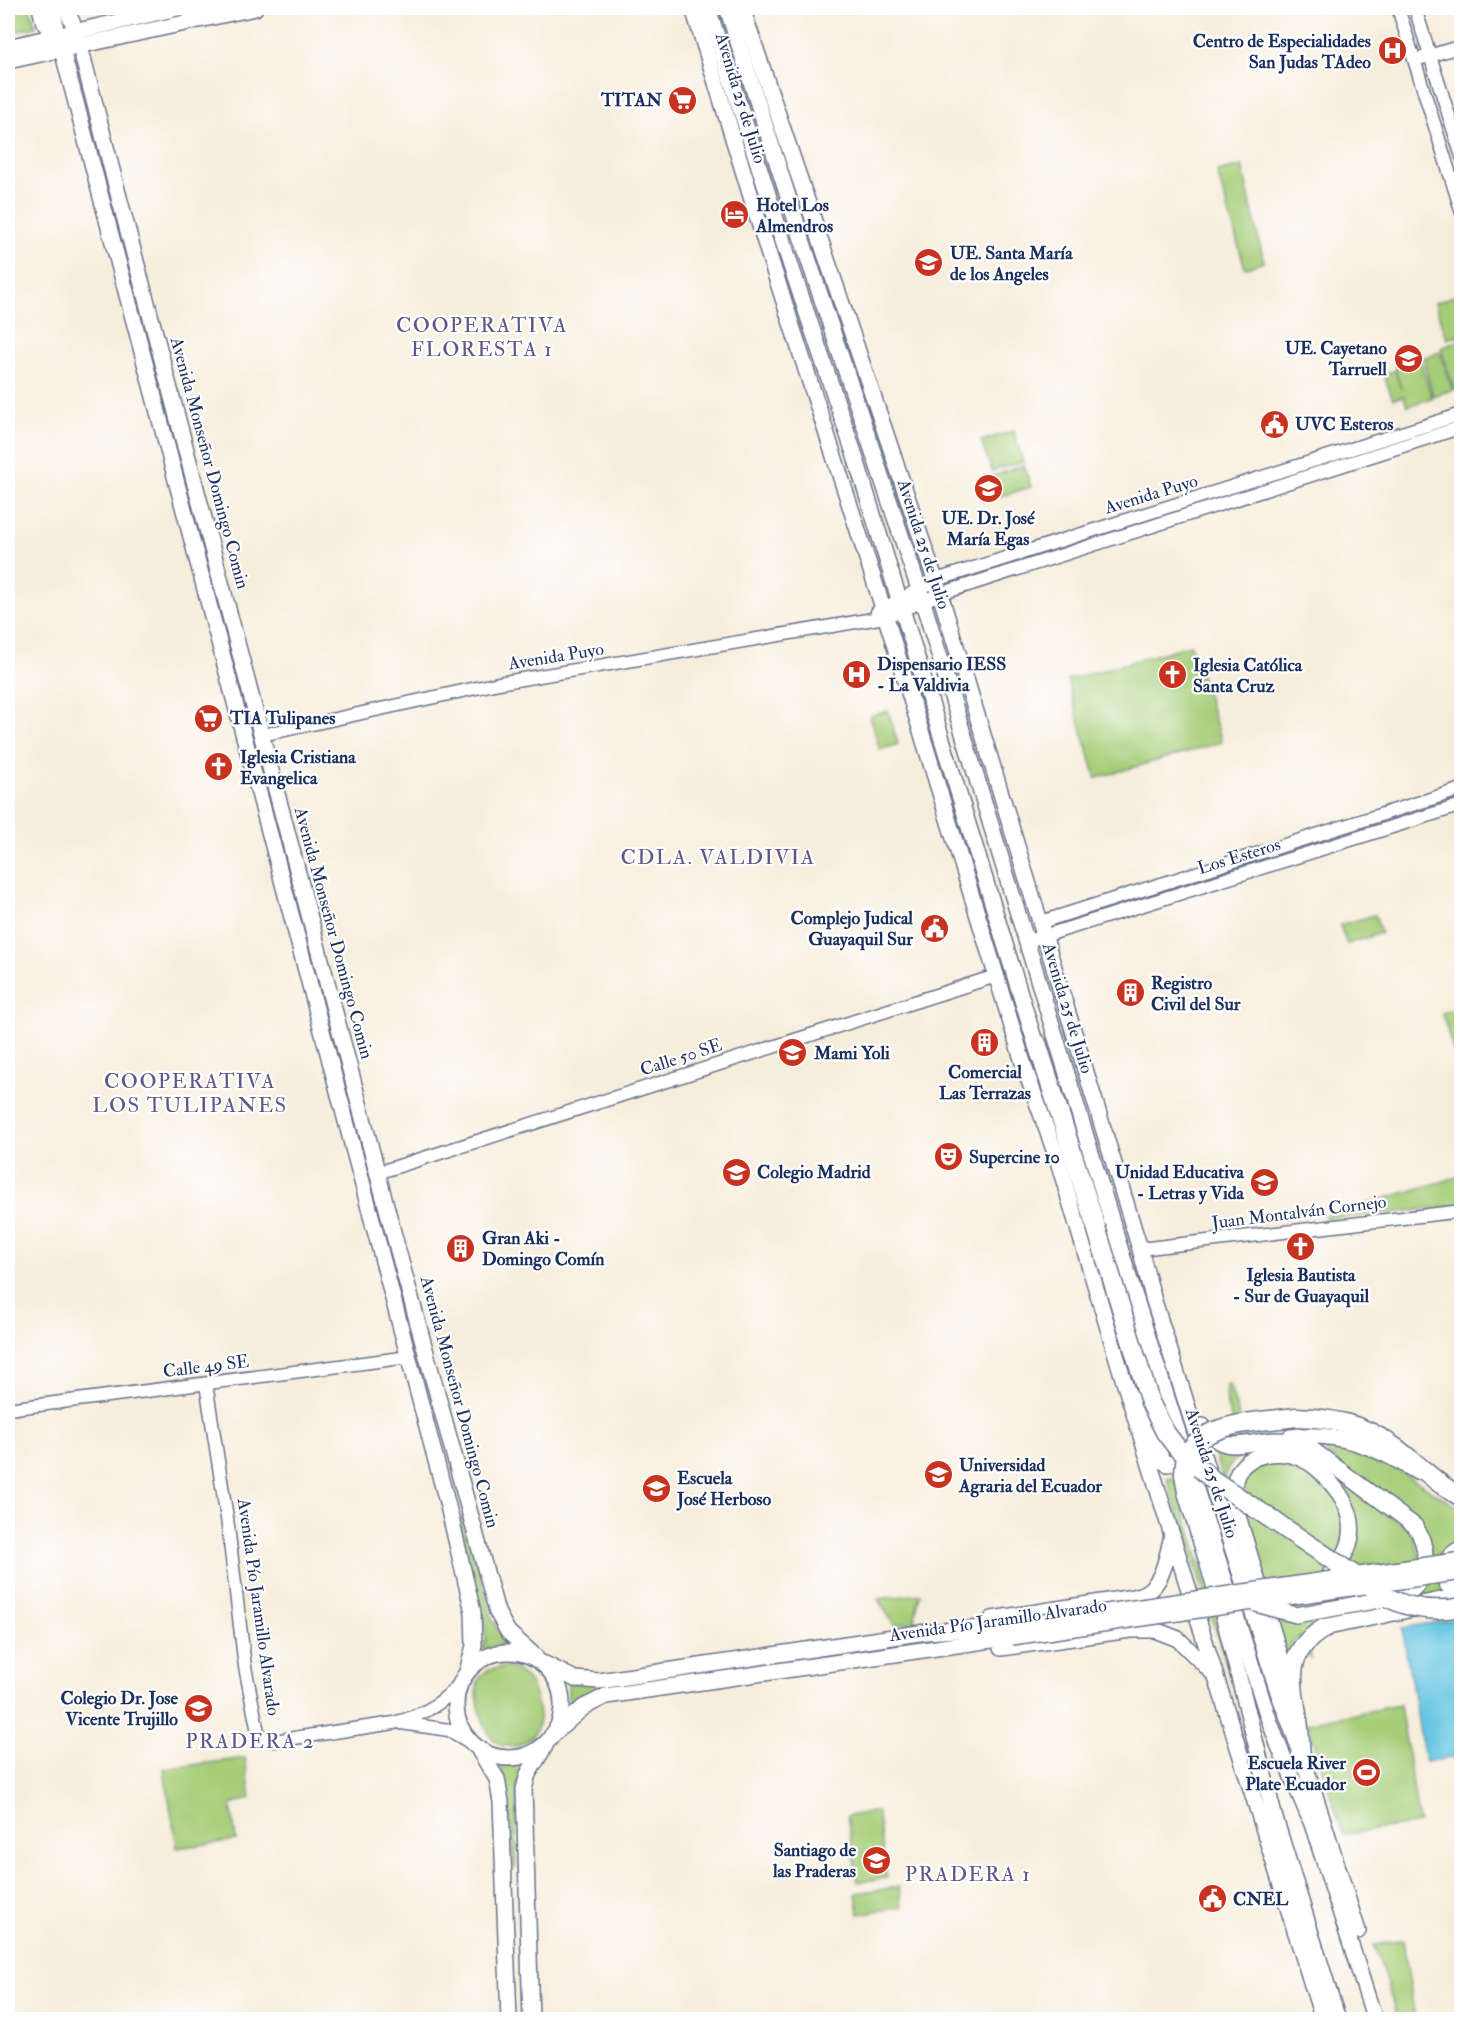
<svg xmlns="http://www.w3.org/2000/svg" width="1469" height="2027" font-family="'IM FELL Double Pica',serif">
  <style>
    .green { fill: #a6cd77; stroke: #607e6a; stroke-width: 1.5 }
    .water { fill: #63c5e1; stroke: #3f7aa0; stroke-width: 1.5 }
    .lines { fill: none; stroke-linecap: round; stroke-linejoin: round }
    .minor-casing { stroke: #68728a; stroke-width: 15 }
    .major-casing { stroke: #68728a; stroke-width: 18 }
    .highway-casing { stroke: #68728a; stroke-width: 21 }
    .minor { stroke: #fff; stroke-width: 12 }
    .major { stroke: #fff; stroke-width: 15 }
    .highway { stroke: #fff; stroke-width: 18 }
    .major-bridge-casing { stroke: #68728a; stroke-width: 18; stroke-linecap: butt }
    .highway-bridge-casing { stroke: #68728a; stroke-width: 21; stroke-linecap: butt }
    .major-bridge { stroke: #fff; stroke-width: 15 }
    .highway-bridge { stroke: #fff; stroke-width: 18 }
    .labels { text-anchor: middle; stroke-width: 4.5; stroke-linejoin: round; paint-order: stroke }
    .poi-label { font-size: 18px; font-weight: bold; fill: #1b2f5e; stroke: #fff; text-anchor: start }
    .street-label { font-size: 18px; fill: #1b2f5e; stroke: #fff }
    .quarter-label { font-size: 21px; letter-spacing: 1.5px; fill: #5e588a; stroke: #fff }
  </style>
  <rect width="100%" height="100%" fill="#fff"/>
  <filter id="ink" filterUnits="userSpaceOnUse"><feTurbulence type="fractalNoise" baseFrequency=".0167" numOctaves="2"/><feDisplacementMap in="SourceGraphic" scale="12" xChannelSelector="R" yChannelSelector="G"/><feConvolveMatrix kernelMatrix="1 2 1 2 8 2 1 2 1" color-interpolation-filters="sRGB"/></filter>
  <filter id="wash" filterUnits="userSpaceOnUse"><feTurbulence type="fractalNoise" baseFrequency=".008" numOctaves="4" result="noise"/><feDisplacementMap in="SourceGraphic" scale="24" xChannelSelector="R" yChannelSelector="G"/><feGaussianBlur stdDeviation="1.35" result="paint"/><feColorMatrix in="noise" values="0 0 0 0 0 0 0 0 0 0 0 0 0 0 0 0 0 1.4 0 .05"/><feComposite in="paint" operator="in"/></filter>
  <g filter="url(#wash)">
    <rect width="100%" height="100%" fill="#f7eddb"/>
    <g class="green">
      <path d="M8,8H30L36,27L8,33Z"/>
      <path d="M1242,166L1264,262L1245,268L1217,172Z"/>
      <path d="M1459,294L1461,302V334L1447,339L1435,303Z"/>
      <path d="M1461,340V387L1454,390L1441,348Z"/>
      <path d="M1440,352L1452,390L1433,396L1423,358Z"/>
      <path d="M1420,360L1432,398L1407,406L1404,396L1393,399L1383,374L1395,371L1401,389L1395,368Z"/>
      <path d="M1014,431L1023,462L992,471L981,441Z"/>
      <path d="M1024,465L1031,487L1001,496L993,476Z"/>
      <path d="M1191,645L1222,742L1096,778L1067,680Z"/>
      <path d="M888,711L898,744L880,750L870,716Z"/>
      <path d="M1375,915L1381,933L1347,944L1340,925Z"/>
      <path d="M1461,1007L1462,1070H1459L1442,1013Z"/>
      <path d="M1461,1176V1206L1325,1219V1216Z"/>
      <path d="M1229,1384L1256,1470L1265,1465L1280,1463L1326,1469L1405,1527L1414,1536L1420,1557L1405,1587L1300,1610L1304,1623L1320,1620L1306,1631L1311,1660L1300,1636L1293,1642L1286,1654L1274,1619L1296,1623L1292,1609L1271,1602L1239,1509L1240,1484L1249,1474L1243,1455C1231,1459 1226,1471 1223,1482L1212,1445L1226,1452H1242L1227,1406L1226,1385Z"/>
      <path d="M1317,1444L1348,1446L1382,1460L1461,1509V1543L1450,1596L1399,1606L1430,1544Z"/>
      <path d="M1174,1478L1222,1634L1237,1696L1167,1479Z"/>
      <path d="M461,1516L466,1524L493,1621L500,1633L510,1642L482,1649L486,1639L485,1626L461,1528Z"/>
      <path d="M920,1594L914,1622L894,1625L878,1599Z"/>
      <path d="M908,1641L916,1642L908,1646L604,1690L588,1695L568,1711V1682Z"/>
      <path d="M506,1667C530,1671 537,1693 539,1716C540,1738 514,1756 495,1741C483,1732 471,1688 481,1676C487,1669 497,1668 506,1667Z"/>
      <path d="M1400,1705L1419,1823L1343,1835L1308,1723Z"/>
      <path d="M245,1758L251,1798L231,1805L236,1840L177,1848L164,1769Z"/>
      <path d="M527,1761L517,1785L516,1868H513L508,1786L500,1764H517Z"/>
      <path d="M877,1811L887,1878L858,1882L847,1816Z"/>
      <path d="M899,1887L902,1907L859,1914L856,1893Z"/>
      <path d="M1403,1940L1415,2019H1398L1374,1945Z"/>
    </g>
    <path class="water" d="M1461,1618V1756L1425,1762L1402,1628Z"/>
  </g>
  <g filter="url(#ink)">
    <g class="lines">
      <defs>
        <g id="minor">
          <path d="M1398,8L1462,213"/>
          <path d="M1415,8L1462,157"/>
          <path d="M1422,58L1462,46"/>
          <path d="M877,612L936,580L1462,414"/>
          <path d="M262,735L499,683L885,617L940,594L1462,427"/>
          <path d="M1041,922L1462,789"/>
          <path d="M1028,941L1462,805"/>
          <path d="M377,1173L996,976"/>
          <path d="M1140,1249L1462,1211"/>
          <path d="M206,1384L227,1518L245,1667L258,1732L265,1739L274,1741L394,1723C426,1714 442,1704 464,1679"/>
          <path d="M8,1409L409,1357"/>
          <path d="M401,1723L449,1730L473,1744"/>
        </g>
        <g id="major">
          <path d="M40,8L44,23L56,36L62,50L448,1506L473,1612L474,1646L467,1672"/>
          <path d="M51,8L55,21L56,36"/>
          <path d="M66,8L76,31L120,201L400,1258L497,1612L508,1632L535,1656"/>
          <path d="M693,8L769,255L883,608L1026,1072L1057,1158L1122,1375L1323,2020"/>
          <path d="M708,8L792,269L855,456L1039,1055"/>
          <path d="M727,8L810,264L919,589L1131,1284L1267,1714L1278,1744L1312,1824L1375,2020"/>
          <path d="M742,8L940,594L1140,1249L1154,1301L1278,1692C1309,1770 1332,1851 1358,1931"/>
          <path d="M8,47L178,8"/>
          <path d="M8,61L255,8"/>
          <path d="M1136,1397L1152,1429L1162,1461L1168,1464L1179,1462L1181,1455L1179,1445"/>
          <path d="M1203,1426C1224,1458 1248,1440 1277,1440C1288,1440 1299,1442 1309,1447L1415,1526C1428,1545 1431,1577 1409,1592C1403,1596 1393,1597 1386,1599"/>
          <path d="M1290,1437C1338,1431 1377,1447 1417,1472"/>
          <path d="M1218,1595L1274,1815L1338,2020"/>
          <path d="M992,1619L1134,1597C1163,1591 1166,1560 1172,1535"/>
          <path d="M1001,1648L1130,1630H1155L1178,1639L1214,1674"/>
          <circle cx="509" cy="1705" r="53"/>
          <path d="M545,1664L575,1679L599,1681L926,1632L1010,1626"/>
          <path d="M1290,1688L1234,1503C1233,1493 1233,1484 1237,1475C1247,1452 1282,1449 1302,1459C1314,1464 1322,1473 1330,1482C1357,1512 1360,1543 1331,1572"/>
          <path d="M552,1735L584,1707L606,1696L1012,1637"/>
          <path d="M480,1752L497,1779L501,1802L509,2020"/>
          <path d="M531,2020L524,1789L528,1774L545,1746"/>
        </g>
        <g id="highway">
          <path d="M1037,1043L1096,1227"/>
          <path d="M1296,1417C1343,1418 1374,1428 1410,1459C1427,1472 1442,1488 1462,1497"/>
          <path d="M1184,1474L1187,1492L1217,1589"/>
          <path d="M1462,1550C1441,1558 1438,1586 1462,1593"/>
          <path d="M1301,1757C1300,1745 1300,1732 1298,1720C1291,1677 1284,1649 1330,1625L1462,1597"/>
        </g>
      </defs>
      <use href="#minor" class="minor-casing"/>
      <use href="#major" class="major-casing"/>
      <use href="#highway" class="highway-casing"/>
      <use href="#minor" class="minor"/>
      <use href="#major" class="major"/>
      <use href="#highway" class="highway"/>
      <defs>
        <g id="major-bridge">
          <path d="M1256,1604L1296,1615L1380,1600"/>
          <path d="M1010,1626L1462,1560"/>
          <path d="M1012,1637L1462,1572"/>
        </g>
        <g id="highway-bridge">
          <path d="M1096,1227L1150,1402L1165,1432L1178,1449L1213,1480L1387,1597C1411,1610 1435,1612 1462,1607"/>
          <path d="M1184,1474C1183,1420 1257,1423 1296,1417"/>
        </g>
      </defs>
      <use href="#major-bridge" class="major-bridge-casing"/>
      <use href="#highway-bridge" class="highway-bridge-casing"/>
      <use href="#major-bridge" class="major-bridge"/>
      <use href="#highway-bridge" class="highway-bridge"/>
    </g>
  </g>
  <defs>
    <symbol id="hospital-disc" viewBox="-11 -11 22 22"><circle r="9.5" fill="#c8321e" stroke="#fff"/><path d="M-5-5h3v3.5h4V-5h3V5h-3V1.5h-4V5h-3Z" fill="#fff"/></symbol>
    <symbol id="supermarket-disc" viewBox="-11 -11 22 22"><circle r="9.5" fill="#c8321e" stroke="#fff"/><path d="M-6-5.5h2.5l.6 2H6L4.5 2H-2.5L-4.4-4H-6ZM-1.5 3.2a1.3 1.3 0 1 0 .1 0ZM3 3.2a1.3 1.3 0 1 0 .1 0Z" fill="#fff"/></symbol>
    <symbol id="hotel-disc" viewBox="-11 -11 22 22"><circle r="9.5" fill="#c8321e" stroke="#fff"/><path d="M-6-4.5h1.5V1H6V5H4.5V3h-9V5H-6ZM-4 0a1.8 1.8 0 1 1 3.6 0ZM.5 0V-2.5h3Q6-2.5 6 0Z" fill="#fff"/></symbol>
    <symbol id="school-disc" viewBox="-11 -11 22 22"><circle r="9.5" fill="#c8321e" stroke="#fff"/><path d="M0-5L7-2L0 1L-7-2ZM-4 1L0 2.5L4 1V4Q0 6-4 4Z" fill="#fff"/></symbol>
    <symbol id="civic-disc" viewBox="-11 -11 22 22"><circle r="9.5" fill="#c8321e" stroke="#fff"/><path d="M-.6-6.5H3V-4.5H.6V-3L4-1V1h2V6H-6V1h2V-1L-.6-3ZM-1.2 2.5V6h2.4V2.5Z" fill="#fff"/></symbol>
    <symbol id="church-disc" viewBox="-11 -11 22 22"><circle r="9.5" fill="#c8321e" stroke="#fff"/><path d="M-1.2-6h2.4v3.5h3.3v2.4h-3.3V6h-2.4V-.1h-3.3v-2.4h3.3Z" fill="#fff"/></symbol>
    <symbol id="building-disc" viewBox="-11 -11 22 22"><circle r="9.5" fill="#c8321e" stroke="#fff"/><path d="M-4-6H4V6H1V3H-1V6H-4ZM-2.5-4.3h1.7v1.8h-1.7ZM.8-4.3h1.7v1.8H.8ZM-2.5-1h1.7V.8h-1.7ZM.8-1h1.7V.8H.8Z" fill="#fff"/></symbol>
    <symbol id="theatre-disc" viewBox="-11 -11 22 22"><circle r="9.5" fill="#c8321e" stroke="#fff"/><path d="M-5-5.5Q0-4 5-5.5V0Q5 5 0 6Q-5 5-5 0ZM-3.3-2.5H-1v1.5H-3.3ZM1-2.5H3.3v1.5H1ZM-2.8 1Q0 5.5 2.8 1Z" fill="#fff"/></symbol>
    <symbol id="university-disc" viewBox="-11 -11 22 22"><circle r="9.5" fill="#c8321e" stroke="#fff"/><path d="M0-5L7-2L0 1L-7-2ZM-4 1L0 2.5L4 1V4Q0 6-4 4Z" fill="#fff"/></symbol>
    <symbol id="stadium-disc" viewBox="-11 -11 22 22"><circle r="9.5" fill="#c8321e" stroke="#fff"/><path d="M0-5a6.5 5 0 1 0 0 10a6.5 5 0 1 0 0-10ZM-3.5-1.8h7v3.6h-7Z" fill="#fff"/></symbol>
  </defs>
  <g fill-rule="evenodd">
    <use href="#hospital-disc" x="1376" y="34" width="33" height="33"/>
    <use href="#supermarket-disc" x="666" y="84" width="33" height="33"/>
    <use href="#hotel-disc" x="718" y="198" width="33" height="33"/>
    <use href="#school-disc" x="912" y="246" width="33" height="33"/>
    <use href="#school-disc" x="1392" y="342" width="33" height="33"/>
    <use href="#civic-disc" x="1258" y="408" width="33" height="33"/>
    <use href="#school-disc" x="972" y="472" width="33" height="33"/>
    <use href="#hospital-disc" x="840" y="658" width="33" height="33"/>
    <use href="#church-disc" x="1156" y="658" width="33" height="33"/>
    <use href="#supermarket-disc" x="192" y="702" width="33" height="33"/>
    <use href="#church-disc" x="202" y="750" width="33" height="33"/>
    <use href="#civic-disc" x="918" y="912" width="33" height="33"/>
    <use href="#building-disc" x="1114" y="976" width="33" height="33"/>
    <use href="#building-disc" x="968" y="1026" width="33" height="33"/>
    <use href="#school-disc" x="776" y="1036" width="33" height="33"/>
    <use href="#theatre-disc" x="932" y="1140" width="33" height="33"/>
    <use href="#school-disc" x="720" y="1156" width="33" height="33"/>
    <use href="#school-disc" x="1248" y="1166" width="33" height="33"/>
    <use href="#church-disc" x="1284" y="1230" width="33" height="33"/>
    <use href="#building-disc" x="444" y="1232" width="33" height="33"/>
    <use href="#university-disc" x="922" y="1458" width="33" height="33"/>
    <use href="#school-disc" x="640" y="1472" width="33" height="33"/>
    <use href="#school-disc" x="182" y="1692" width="33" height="33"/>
    <use href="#stadium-disc" x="1350" y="1756" width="33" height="33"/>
    <use href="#university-disc" x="860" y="1844" width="33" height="33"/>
    <use href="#civic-disc" x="1196" y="1882" width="33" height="33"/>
  </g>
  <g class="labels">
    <g class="poi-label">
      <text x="1371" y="47" text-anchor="end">Centro de Especialidades<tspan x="1371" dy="21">San Judas TAdeo</tspan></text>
      <text x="662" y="106" text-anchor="end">TITAN</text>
      <text x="756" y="211">Hotel Los<tspan x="756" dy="21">Almendros</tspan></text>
      <text x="950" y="259">UE. Santa María<tspan x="950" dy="21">de los Angeles</tspan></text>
      <text x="1387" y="354" text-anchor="end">UE. Cayetano<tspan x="1387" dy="21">Tarruell</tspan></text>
      <text x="1295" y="430">UVC Esteros</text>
      <text x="988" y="524" text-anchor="middle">UE. Dr. José<tspan x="988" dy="21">María Egas</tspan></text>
      <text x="877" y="670">Dispensario IESS<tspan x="877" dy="21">- La Valdivia</tspan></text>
      <text x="1193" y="671">Iglesia Católica<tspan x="1193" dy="21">Santa Cruz</tspan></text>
      <text x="230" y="724">TIA Tulipanes</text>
      <text x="240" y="763">Iglesia Cristiana<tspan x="240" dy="21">Evangelica</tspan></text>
      <text x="913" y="924" text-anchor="end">Complejo Judical<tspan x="913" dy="21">Guayaquil Sur</tspan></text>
      <text x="1151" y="989">Registro<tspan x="1151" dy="21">Civil del Sur</tspan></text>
      <text x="814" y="1059">Mami Yoli</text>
      <text x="985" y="1078" text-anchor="middle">Comercial<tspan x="985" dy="21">Las Terrazas</tspan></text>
      <text x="969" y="1163">Supercine 10</text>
      <text x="757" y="1178">Colegio Madrid</text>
      <text x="1244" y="1178" text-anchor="end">Unidad Educativa<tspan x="1244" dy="21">- Letras y Vida</tspan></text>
      <text x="482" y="1244">Gran Aki -<tspan x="482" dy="21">Domingo Comín</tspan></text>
      <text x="1301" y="1281" text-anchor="middle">Iglesia Bautista<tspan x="1301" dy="21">- Sur de Guayaquil</tspan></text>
      <text x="959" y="1471">Universidad<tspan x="959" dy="21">Agraria del Ecuador</tspan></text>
      <text x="677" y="1484">Escuela<tspan x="677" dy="21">José Herboso</tspan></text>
      <text x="178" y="1704" text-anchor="end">Colegio Dr. Jose<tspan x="178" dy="21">Vicente Trujillo</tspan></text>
      <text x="1346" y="1769" text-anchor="end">Escuela River<tspan x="1346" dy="21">Plate Ecuador</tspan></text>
      <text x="856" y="1856" text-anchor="end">Santiago de<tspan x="856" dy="21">las Praderas</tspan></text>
      <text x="1233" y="1905">CNEL</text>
    </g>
    <g class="street-label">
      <text transform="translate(741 98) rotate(73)" y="6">Avenida 25 de Julio</text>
      <text transform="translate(210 463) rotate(75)" y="6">Avenida Monseñor Domingo Comin</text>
      <text transform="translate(1151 494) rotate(-17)" y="6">Avenida Puyo</text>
      <text transform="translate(924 544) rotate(72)" y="6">Avenida 25 de Julio</text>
      <text transform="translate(556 656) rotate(-9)" y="6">Avenida Puyo</text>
      <text transform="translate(1239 856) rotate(-17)" y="6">Los Esteros</text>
      <text transform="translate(334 933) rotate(75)" y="6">Avenida Monseñor Domingo Comin</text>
      <text transform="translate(1068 1008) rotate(73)" y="6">Avenida 25 de Julio</text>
      <text transform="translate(681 1057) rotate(-18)" y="6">Calle 50 SE</text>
      <text transform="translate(1299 1212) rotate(-7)" y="6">Juan Montalván Cornejo</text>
      <text transform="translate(206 1366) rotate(-7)" y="6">Calle 49 SE</text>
      <text transform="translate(460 1402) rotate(75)" y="6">Avenida Monseñor Domingo Comin</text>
      <text transform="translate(1212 1473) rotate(72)" y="6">Avenida 25 de Julio</text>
      <text transform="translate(259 1607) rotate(82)" y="6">Avenida Pío Jaramillo Alvarado</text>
      <text transform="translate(998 1620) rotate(-8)" y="6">Avenida Pío Jaramillo Alvarado</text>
    </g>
    <g class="quarter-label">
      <text x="482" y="332">COOPERATIVA<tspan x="482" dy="24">FLORESTA 1</tspan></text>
      <text x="718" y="864">CDLA. VALDIVIA</text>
      <text x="190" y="1088">COOPERATIVA<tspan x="190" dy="24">LOS TULIPANES</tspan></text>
      <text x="250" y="1748">PRADERA 2</text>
      <text x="968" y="1881">PRADERA 1</text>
    </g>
  </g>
  <rect width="1469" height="2027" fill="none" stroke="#fff" stroke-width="30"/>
</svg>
